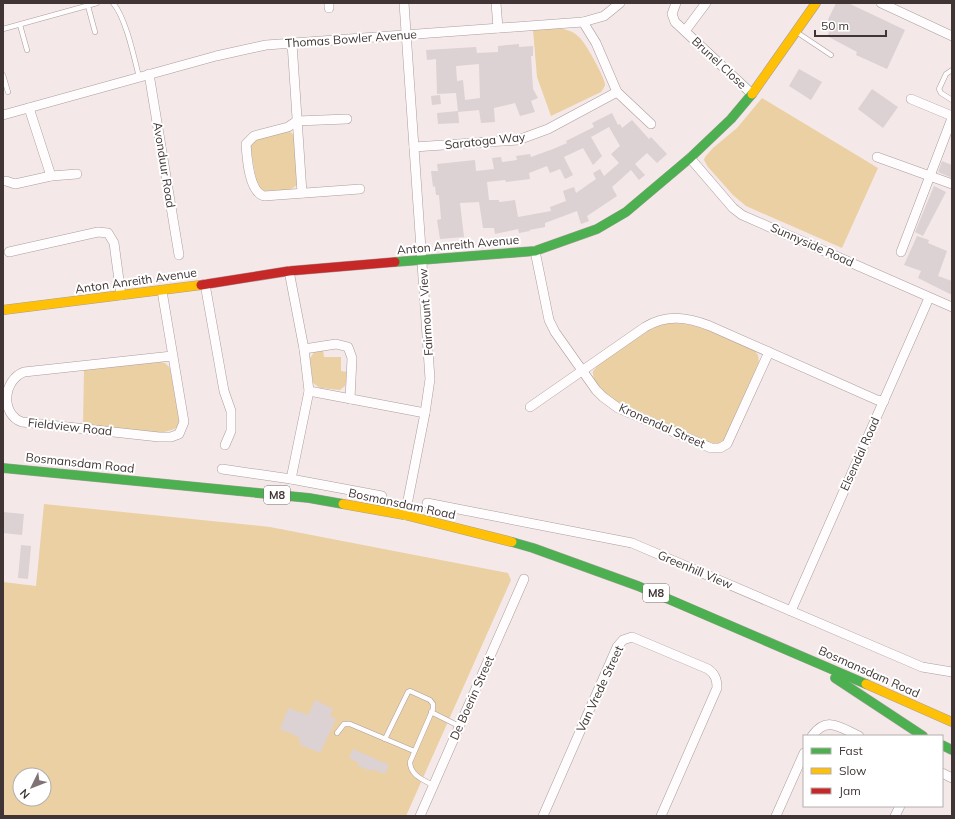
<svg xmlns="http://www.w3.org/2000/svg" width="955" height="819" font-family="Mulish,sans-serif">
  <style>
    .green { fill: #ebd0a3; fill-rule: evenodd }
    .building { fill: #dcd1d3; fill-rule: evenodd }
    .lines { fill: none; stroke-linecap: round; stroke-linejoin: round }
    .lane-casing { stroke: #a99e9d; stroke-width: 5.5 }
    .street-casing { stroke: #a99e9d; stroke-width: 10 }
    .fast-casing { stroke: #a99e9d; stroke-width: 10 }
    .slow-casing { stroke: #a99e9d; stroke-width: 10 }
    .jam-casing { stroke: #a99e9d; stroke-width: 10 }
    .lane { stroke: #fefcfc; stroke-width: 4.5 }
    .street { stroke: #fefcfc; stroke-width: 9 }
    .fast { stroke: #4caf50; stroke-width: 9 }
    .slow { stroke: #ffc107; stroke-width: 9 }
    .jam { stroke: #c62828; stroke-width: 9 }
    .labels { text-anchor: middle; stroke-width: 4; stroke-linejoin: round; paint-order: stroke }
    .shield { fill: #fff; stroke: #797271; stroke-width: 1 }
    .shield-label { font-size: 11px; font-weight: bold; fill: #403534 }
    .street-label { font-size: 12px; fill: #403534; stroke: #fff }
  </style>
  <rect width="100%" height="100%" fill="#f5e8e8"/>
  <g class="green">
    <path d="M560,28C567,30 573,31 579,37C585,42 604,76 605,84C605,87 603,89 601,92L551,116L537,77L533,30Z"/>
    <path d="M762,98L878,168L842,248L746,206L733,195L708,167L704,160L705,157L713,148L737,128Z"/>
    <path d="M288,131L295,135L297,185L290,190L263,191L257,185L250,144L254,140Z"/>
    <path d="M668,323C699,322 726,338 754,350L758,355L759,362L726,439L720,444H713L611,399C603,391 592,383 593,371L599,364L652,328Z"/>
    <path d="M323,349L324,357H341V371L348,372L345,386L340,390L320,388L313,383L310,358L315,351Z"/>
    <path d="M160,362L165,363L170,368L179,420L178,427C158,440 107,428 83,426L84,369Z"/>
    <path d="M44,504L270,527L508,573L511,580L406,816H3V582L36,586ZM20,775H44V799H20Z"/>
  </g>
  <g class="building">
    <path d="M836,3H848L905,30L887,69L856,55L857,52L827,36L831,29L825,26Z"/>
    <path d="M519,44V47L533,46V56H531L533,89L538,98L531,101L535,112L520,116L515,103L494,108L495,122L481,123L479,110L458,112L456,93L437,94L436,59L427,60L426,50L476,47L477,53L498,52V46ZM479,64L480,98L465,100L463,80L457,81L456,66Z"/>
    <path d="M799,69L822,82L811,100L789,86Z"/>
    <path d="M872,89L898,107L883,128L858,109Z"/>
    <path d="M440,95L441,104L432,105L431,96Z"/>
    <path d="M458,111L459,123L438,124L437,113Z"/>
    <path d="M612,113L618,125L620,124L622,128L632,120L649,139L651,137L667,154L657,163L647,153L635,164L645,175L639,180L631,170L612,187L617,196L587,216L589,221L581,224L577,211L545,223V227L529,230L530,231L519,233L518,229L495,234L494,228H483L479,202L460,203L464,237L440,239L437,220L441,219L439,195H436L435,186L433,187L431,171H438L437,164L475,160L476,171L494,169L492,158L501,157L502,162L517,160L516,156L530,154L531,157L553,149L567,143L566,141L594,127L592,123ZM609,127L620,146L611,154L619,163L604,176L600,169L593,173L596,179L576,193L574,187L563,191L566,201L550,207L551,211L518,217L515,200L499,202V200H489L487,182L505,180L506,182L530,179L529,173L547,166L550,173L560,169L565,179L573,175L564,157L583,148L593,165L602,156L591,137Z"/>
    <path d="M942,161L952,165V178L938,172Z"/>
    <path d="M934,186L946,192L923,236L915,232Z"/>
    <path d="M917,236L929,240L928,243L947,251L938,276L952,281V295L918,278L921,271L904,265Z"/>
    <path d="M3,512L24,514L22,535L3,533Z"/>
    <path d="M21,545L31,546L28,579L18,578Z"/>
    <path d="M315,700L333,709L330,716L336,719L320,753L299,744L301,740L298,739L299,737L280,729L288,708L308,715Z"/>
    <path d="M353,749L389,765L385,774L372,769L371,771L358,766L359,763L349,758Z"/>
  </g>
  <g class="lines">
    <defs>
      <g id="lane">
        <path d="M113,3C126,18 134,57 139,77"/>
        <path d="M88,6L95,32"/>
        <path d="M20,25L27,50"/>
        <path d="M3,29L97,3"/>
        <path d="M798,33L831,55"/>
        <path d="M952,70L946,74L939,89L941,93L952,100"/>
        <path d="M3,75L8,92"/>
        <path d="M431,712L459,726"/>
        <path d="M337,733L344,724H350L414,751"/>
        <path d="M385,739L408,692L410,691L430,700L433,704V709L410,762C410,775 423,780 433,785"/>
      </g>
      <g id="street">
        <path d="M329,3V8"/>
        <path d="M404,3L430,379L425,413L405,515"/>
        <path d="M496,3L498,28"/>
        <path d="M676,3L672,14L675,22L752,94"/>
        <path d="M881,3L952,36"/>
        <path d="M583,22L604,16L620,3"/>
        <path d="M685,31L706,3"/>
        <path d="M292,43L302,193"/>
        <path d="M149,74L179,255"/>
        <path d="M911,99L952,116"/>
        <path d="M29,108L51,176"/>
        <path d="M3,115L216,56L266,45L583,22L596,43L617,92L651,124"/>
        <path d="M347,119L297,121L288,127L254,136L246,144C247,158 249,192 264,196L360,189"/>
        <path d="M414,147L518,140L548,129L617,92"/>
        <path d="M877,157L952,184"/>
        <path d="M690,158L733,208L742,215L952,307"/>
        <path d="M6,181L15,184L51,176L77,174"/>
        <path d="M535,251L549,320L555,332L596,390L603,397L618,408L711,448H720L727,444L769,352"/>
        <path d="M9,252L98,232L108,233L114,243L121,295"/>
        <path d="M901,252L952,118"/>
        <path d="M289,271L304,349L309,391L291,479"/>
        <path d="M205,284L224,391L231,411V431L225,445"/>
        <path d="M162,291L184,422L179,434L171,437H159L22,422C0,414 3,380 24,372L172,356"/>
        <path d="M304,349L336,344L348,347L352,358L350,399"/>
        <path d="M309,391L425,413"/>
        <path d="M530,407L645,327C667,314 687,317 710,326L877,400L884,401"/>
        <path d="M222,469L291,479L382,496"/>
        <path d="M427,503L632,543L922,667L952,672"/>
        <path d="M791,611L929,298"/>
        <path d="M812,736C827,715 841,728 859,736"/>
        <path d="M942,773L952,778"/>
        <path d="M420,816L524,579"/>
        <path d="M543,816L617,647L623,640L632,637L708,669C715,674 717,679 717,688L661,816"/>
        <path d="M776,816L804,753"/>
        <path d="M895,816L900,806"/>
      </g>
      <g id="fast">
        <path d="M395,262L535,251L597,229L626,212L690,158L731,119L752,94"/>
        <path d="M3,468L309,498L343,504"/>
        <path d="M512,542L533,548L638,586L866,684"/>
        <path d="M835,678L923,736"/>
        <path d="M942,745L952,750"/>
      </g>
      <g id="slow">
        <path d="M752,94L816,3"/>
        <path d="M3,310L201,285"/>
        <path d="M343,504L405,515L512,542"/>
        <path d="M866,684L952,722"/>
      </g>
      <path id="jam" d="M201,285L289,271L395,262"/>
    </defs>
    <use href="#lane" class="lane-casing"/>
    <use href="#street" class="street-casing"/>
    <use href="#fast" class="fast-casing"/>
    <use href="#slow" class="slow-casing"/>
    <use href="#jam" class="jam-casing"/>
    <use href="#lane" class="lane"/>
    <use href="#street" class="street"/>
    <use href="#fast" class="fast"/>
    <use href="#slow" class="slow"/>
    <use href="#jam" class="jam"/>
  </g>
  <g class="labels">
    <g class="shield">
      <rect x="264" y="486" width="26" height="18" rx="3"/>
      <rect x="643" y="584" width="26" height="18" rx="3"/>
    </g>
    <g class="shield-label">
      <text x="277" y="499">M8</text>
      <text x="656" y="597">M8</text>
    </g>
    <g class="street-label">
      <text transform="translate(351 39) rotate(-4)" y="4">Thomas Bowler Avenue</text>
      <text transform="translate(719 63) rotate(43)" y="4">Brunel Close</text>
      <text transform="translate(485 141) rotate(-6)" y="4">Saratoga Way</text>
      <text transform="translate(164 165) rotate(81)" y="4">Avonduur Road</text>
      <text transform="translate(458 245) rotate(-5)" y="4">Anton Anreith Avenue</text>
      <text transform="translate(812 245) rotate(24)" y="4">Sunnyside Road</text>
      <text transform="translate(136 281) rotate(-8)" y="4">Anton Anreith Avenue</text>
      <text transform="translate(426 312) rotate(-94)" y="4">Fairmount View</text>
      <text transform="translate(662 426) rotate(24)" y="4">Kronendal Street</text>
      <text transform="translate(70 427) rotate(6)" y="4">Fieldview Road</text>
      <text transform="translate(860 454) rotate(-66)" y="4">Elsendal Road</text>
      <text transform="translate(80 463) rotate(6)" y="4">Bosmansdam Road</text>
      <text transform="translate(402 504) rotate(12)" y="4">Bosmansdam Road</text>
      <text transform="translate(695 570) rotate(23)" y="4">Greenhill View</text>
      <text transform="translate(869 672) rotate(24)" y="4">Bosmansdam Road</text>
      <text transform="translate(600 689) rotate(-65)" y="4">Van Vrede Street</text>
      <text transform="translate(472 698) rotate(-66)" y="4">De Boerin Street</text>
    </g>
  </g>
  <rect width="955" height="819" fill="none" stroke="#403534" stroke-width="8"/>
  <rect x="803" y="735" width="140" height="72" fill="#ffffff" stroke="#b3aeae"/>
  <rect x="811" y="748" width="20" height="6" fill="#4caf50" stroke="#b3aeae"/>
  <text x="839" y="755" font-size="12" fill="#403534">Fast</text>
  <rect x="811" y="768" width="20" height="6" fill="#ffc107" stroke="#b3aeae"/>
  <text x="839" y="775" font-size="12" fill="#403534">Slow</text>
  <rect x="811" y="788" width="20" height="6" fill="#c62828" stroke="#b3aeae"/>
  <text x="839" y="795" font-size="12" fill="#403534">Jam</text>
  <g transform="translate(32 787) rotate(227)"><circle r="19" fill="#ffffff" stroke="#b3aeae"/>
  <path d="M0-3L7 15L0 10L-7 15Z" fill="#7f7473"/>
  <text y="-6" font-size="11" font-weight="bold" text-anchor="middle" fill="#403534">N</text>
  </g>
  <path d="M815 30v6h71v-6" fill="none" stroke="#403534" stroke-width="2"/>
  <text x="821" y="30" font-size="12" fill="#403534" stroke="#ffffff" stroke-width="3" paint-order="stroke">50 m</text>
</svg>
